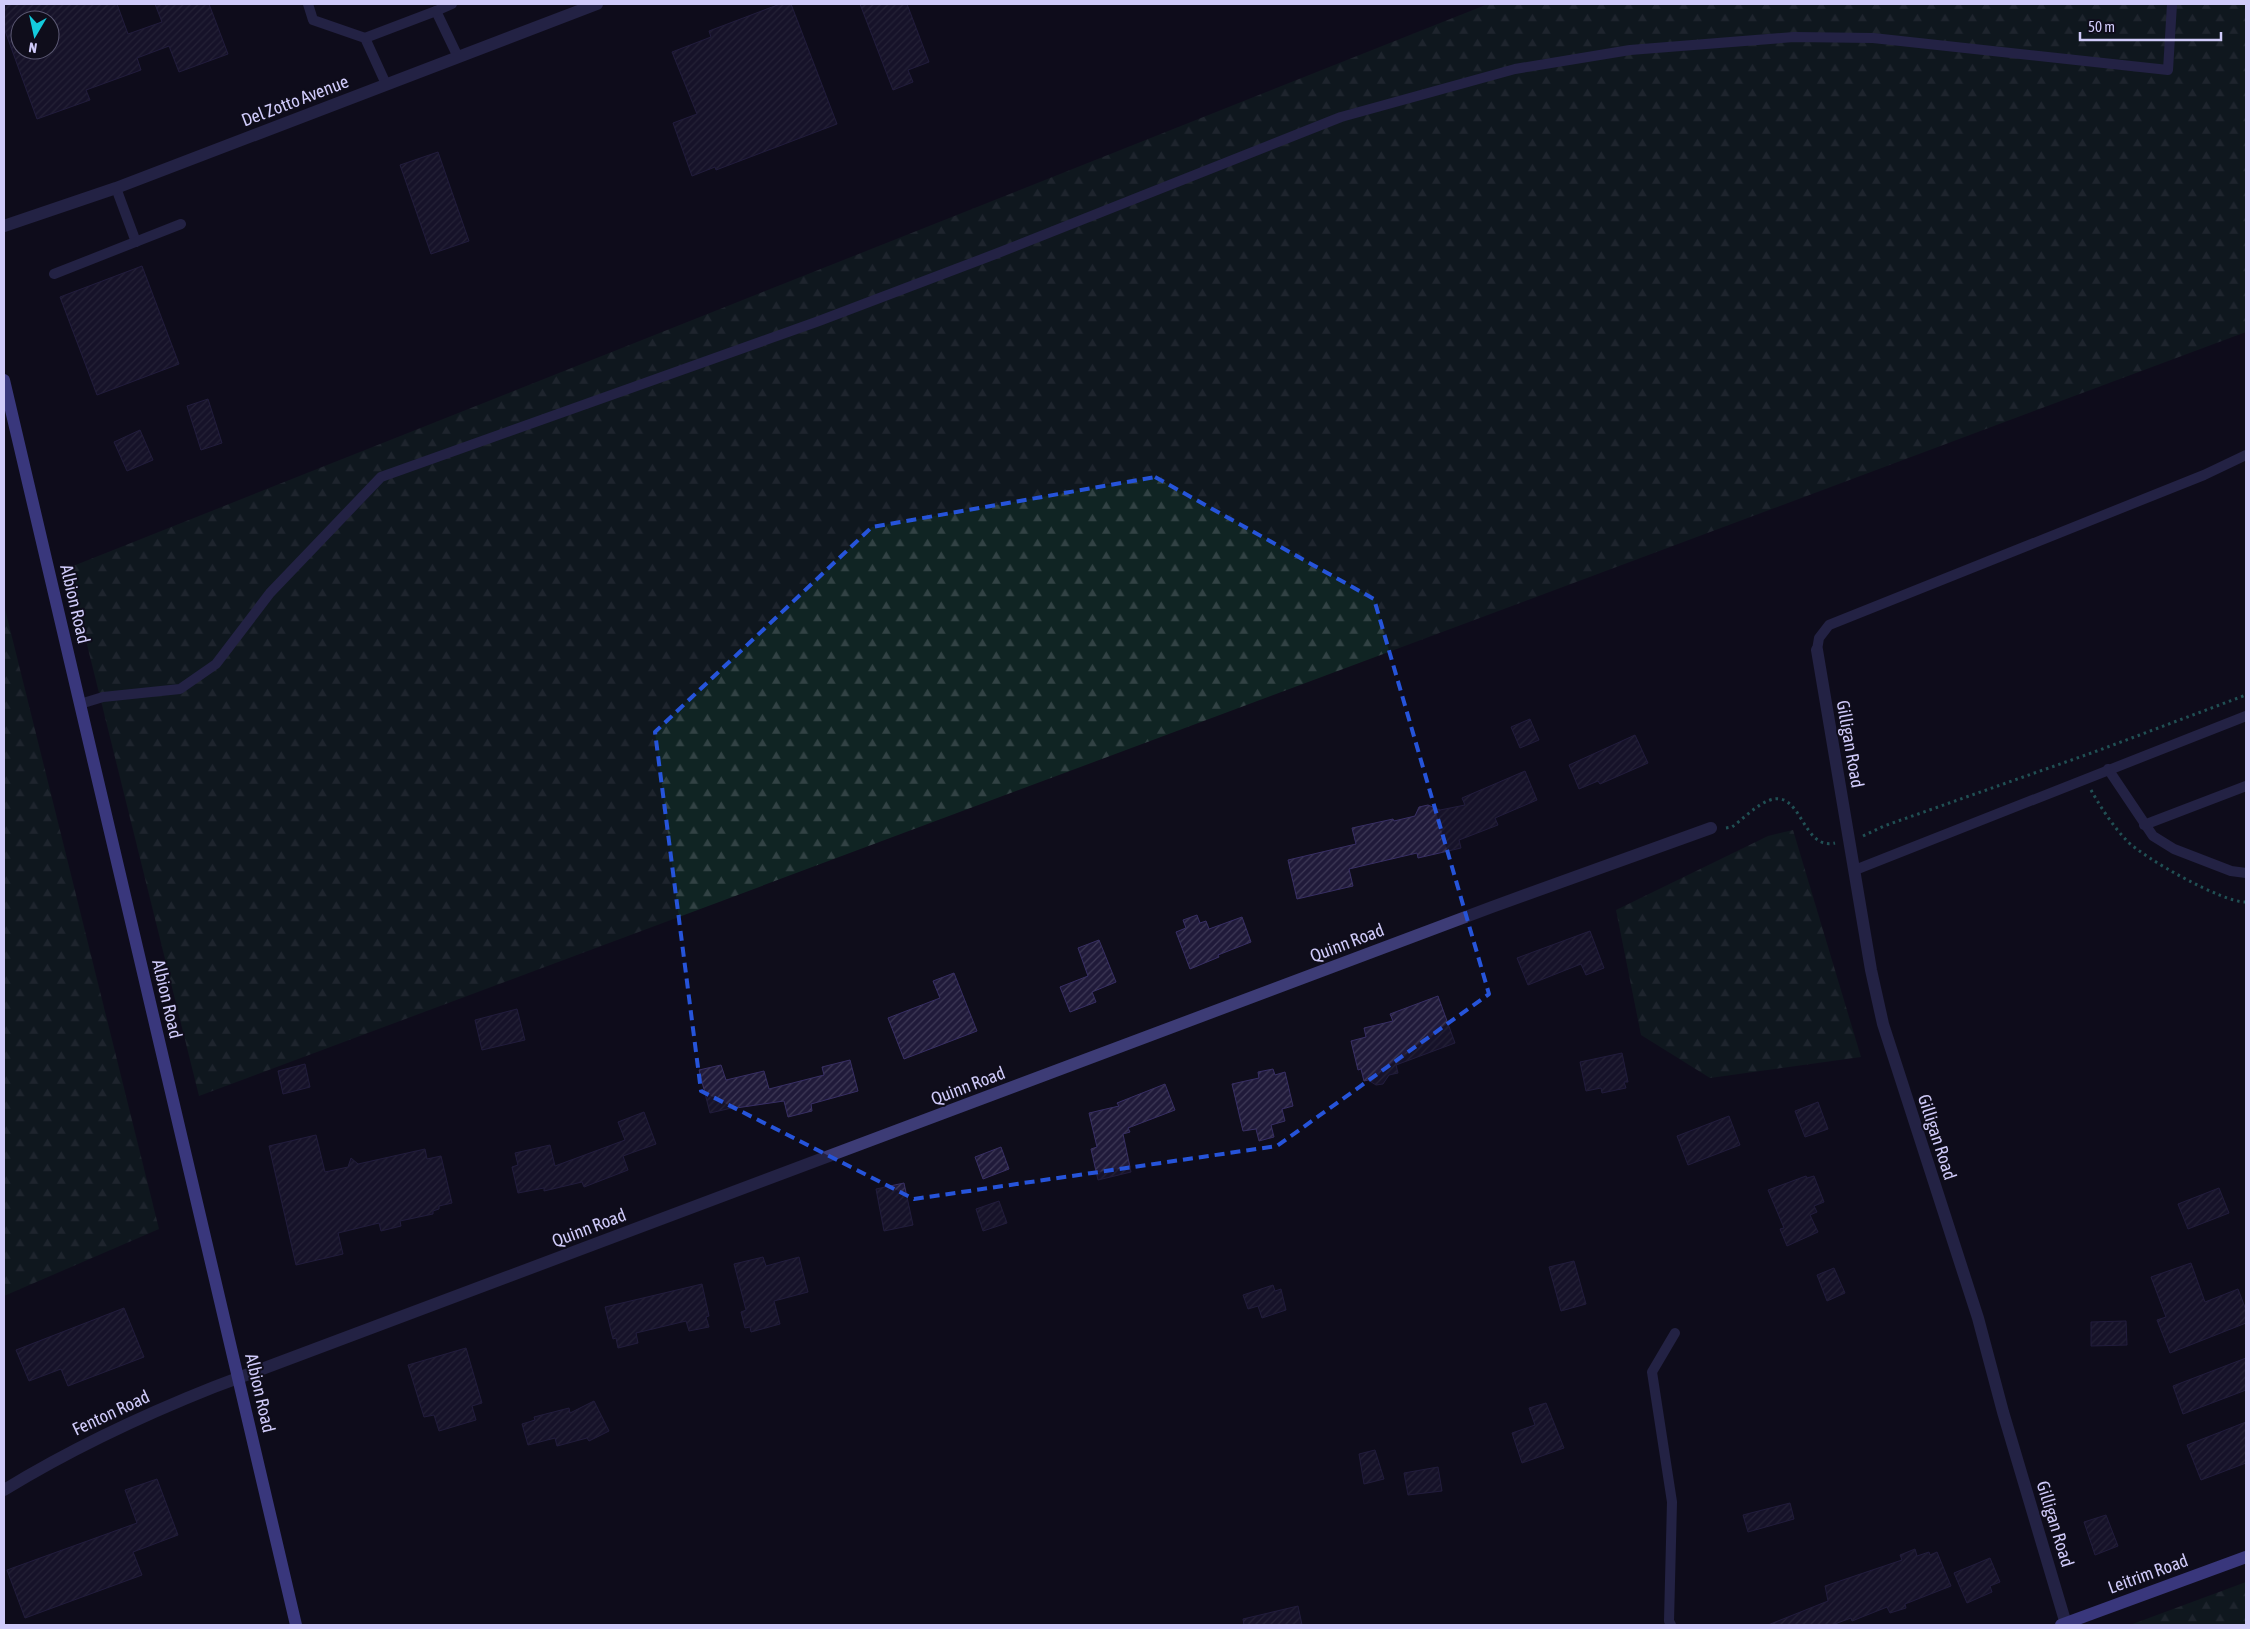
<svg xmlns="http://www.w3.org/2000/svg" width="2250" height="1629" font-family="'Asap Condensed',sans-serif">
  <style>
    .forest { fill: url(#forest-firs) }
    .building { fill: url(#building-hatch); stroke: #382f64; fill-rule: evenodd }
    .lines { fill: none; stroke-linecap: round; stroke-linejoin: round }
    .path { stroke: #37a29a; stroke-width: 3; stroke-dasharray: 2.5 4; stroke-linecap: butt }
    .lane { stroke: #3d3c76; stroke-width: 10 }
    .street { stroke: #3d3c76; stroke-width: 12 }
    .secondary { stroke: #6d6bf1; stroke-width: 12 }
    .marked { fill: none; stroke: #2654da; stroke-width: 4; stroke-dasharray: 10 6; stroke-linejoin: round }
    .labels { text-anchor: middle; stroke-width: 4; stroke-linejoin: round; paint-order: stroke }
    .street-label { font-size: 18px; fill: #d0cbfa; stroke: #0f0d1b }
  </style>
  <defs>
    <pattern id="forest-firs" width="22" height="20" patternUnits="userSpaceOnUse" patternTransform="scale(1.25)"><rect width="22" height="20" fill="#102423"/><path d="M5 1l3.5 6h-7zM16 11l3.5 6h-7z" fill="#324244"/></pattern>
    <pattern id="building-hatch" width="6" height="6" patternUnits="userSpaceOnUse" patternTransform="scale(1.25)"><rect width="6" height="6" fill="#201a3a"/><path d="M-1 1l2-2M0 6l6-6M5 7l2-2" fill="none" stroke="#3f3a57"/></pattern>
  </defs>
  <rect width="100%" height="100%" fill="#0f0d1b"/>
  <g class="forest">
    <path d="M1488,4H2246V332L199,1096L68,568Z"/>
    <path d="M4,605L159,1229L4,1296Z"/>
    <path d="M1793,830L1861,1057L1710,1078L1641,1035L1616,910L1768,836Z"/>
    <path d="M2246,1582V1625H2130Z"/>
  </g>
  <g class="building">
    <path d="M4,4H117L128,34L162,22L155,4H209L228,54L179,72L169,46L137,58L141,70L86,90L90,100L37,119L4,28ZM20,20H50V50H20Z"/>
    <path d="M780,4H791L837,124L716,170L715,167L692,176L673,123L697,114L672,52L711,37L709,31Z"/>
    <path d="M860,4H907L929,62L908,70L913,82L893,90Z"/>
    <path d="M438,152L469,241L431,254L400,165Z"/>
    <path d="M142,266L179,364L97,395L60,297Z"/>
    <path d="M208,399L222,443L201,450L187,406Z"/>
    <path d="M140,430L153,460L127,471L114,442Z"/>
    <path d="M1530,719L1539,740L1520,748L1511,727Z"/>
    <path d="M1635,735L1648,763L1600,784L1598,781L1579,789L1569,765Z"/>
    <path d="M1525,771L1537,800L1495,818L1498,825L1459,840L1461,848L1418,858L1417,853L1349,869L1353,886L1297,899L1288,860L1356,844L1352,828L1393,819L1394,821L1415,816L1419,807L1428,805L1440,810L1465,805L1462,798Z"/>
    <path d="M1197,915L1200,923L1206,921L1209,929L1242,917L1251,942L1218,955L1219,957L1190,969L1176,932L1186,928L1183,920Z"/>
    <path d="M1590,931L1604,968L1586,975L1581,964L1528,985L1517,958Z"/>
    <path d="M1099,940L1116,982L1092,992L1096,1002L1070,1012L1060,987L1088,976L1078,948Z"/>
    <path d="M954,973L977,1031L904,1059L888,1018L940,998L933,981Z"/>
    <path d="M1438,996L1455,1043L1396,1065L1398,1073L1389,1075L1383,1084L1376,1085L1368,1080L1364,1081L1361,1069L1358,1070L1351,1041L1366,1037L1364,1028L1393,1021L1390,1014Z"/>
    <path d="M517,1009L525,1040L482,1050L475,1020Z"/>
    <path d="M1622,1053L1628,1082H1624L1626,1088L1602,1093L1601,1088L1586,1091L1580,1062Z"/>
    <path d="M850,1060L858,1091L811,1104L812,1111L788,1117L784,1101L736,1108V1107L710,1113L699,1070L721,1065L726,1080L764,1071L769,1089L824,1075L822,1067Z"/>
    <path d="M305,1064L310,1087L283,1094L278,1071Z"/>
    <path d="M1273,1069L1275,1075L1285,1072L1293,1106L1282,1109L1285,1121L1271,1125L1274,1137L1259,1141L1256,1129L1243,1131L1232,1084L1259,1078L1258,1072Z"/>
    <path d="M1165,1084L1175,1110L1128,1128L1130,1132L1123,1134L1131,1172L1098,1180L1091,1149L1097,1147L1089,1113L1119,1106L1117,1103Z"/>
    <path d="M1818,1102L1828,1129L1805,1137L1795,1111Z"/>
    <path d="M644,1112L656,1144L623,1156L628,1170L584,1187L582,1182L544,1191V1188L518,1193L512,1167L518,1165L515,1153L550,1145L555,1166L625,1140L618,1122Z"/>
    <path d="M1729,1116L1740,1145L1688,1165L1677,1136Z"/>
    <path d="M316,1135L325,1172L348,1167L351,1158L358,1164L425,1149L427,1159L441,1156L452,1203L439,1206V1209L433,1211V1214L400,1221L401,1226L381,1231L379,1223L338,1233L343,1254L296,1265L269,1146Z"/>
    <path d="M1001,1147L1009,1169L983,1179L975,1157Z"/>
    <path d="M1806,1176L1807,1178L1814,1176L1824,1202L1814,1206L1817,1212L1810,1215L1818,1232L1787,1246L1780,1229L1784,1228L1768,1190Z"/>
    <path d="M904,1183L913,1225L884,1231L876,1189Z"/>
    <path d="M2219,1188L2229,1213L2188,1229L2178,1204Z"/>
    <path d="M999,1201L1007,1223L983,1231L976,1209Z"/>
    <path d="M763,1257L766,1266L799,1257L808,1292L774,1301L780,1324L751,1332L750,1327L745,1328L741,1312L746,1310L734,1264Z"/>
    <path d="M1574,1261L1586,1304L1561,1311L1549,1267Z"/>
    <path d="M2191,1263L2205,1302L2238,1289L2246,1310V1323L2170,1353L2157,1320L2166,1317L2151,1277Z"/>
    <path d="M1834,1268L1845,1293L1827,1301L1817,1275Z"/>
    <path d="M702,1284L709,1316L706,1317L709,1327L689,1331L686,1321L636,1333L638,1343L618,1348L616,1338L613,1339L605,1307Z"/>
    <path d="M1273,1285L1275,1291L1281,1289L1286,1310L1262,1318L1258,1306L1248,1309L1243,1295Z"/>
    <path d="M124,1308L144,1357L68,1386L61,1369L29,1381L16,1350Z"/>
    <path d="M2126,1321L2127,1345L2091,1346V1322Z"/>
    <path d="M466,1348L482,1403L472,1406L476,1420L439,1431L434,1415L424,1417L408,1365Z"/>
    <path d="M2246,1358V1390L2183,1414L2173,1386Z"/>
    <path d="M594,1401L609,1431L589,1441L587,1438L557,1446L555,1438L528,1445L522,1424L535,1420L534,1417L569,1408L570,1413Z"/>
    <path d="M1546,1403L1564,1448L1522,1463L1512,1433L1535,1425L1529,1408Z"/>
    <path d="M2246,1422V1463L2201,1480L2187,1445Z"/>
    <path d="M1375,1450L1384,1479L1364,1484L1359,1454Z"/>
    <path d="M1438,1467L1442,1491L1408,1495L1404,1473Z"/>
    <path d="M157,1479L178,1535L133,1552L142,1575L25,1618L7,1570L137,1523L125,1490Z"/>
    <path d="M1790,1503L1794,1519L1748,1532L1743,1515Z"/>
    <path d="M2106,1515L2118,1546L2095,1555L2084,1522Z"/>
    <path d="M1915,1549L1917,1556L1929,1552L1930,1555L1937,1552L1951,1586L1905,1604L1906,1608L1890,1613L1887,1607L1852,1621L1851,1618L1832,1625H1768L1828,1601L1825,1586L1902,1560L1900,1555Z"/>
    <path d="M1990,1558L2000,1582L1990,1586L1992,1592L1967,1603L1954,1573Z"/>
    <path d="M1298,1606L1302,1625H1244L1243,1619Z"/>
  </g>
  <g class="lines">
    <g class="path">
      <path d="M2091,790C2101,808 2113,826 2127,841C2144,858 2223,903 2246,902"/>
      <path d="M1726,828L1732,827C1743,819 1756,805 1770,800C1802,789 1802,851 1835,843"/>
      <path d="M1863,836L1884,826L2097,751L2246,695"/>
    </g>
    <g class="lane">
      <path d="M308,4L313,20L365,38L386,84"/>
      <path d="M452,4L436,11L458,57"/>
      <path d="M365,38L436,11"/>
      <path d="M116,188L136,242"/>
      <path d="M54,274L181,224"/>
      <path d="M1817,650L1819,638L1829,625L2204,475L2246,455"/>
      <path d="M80,704L103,697L180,689L216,664L270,593L381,477L819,321L998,253L1341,117L1515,69L1630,50L1794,37L1873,38L2168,70L2172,4"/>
      <path d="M2108,769L2153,836L2174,849L2231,871L2246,873"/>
      <path d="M2144,825L2246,786"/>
      <path d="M1855,870L2246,716"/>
      <path d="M1671,1625L1669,1621L1672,1502L1652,1372L1675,1333"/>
    </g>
    <g class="street">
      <path d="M4,226L116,188L597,4"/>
      <path d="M1817,650L1871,970L1883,1024L1978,1318L2003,1412L2066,1624"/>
      <path d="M4,1490C71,1449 141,1416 214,1387L1492,907L1711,828"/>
    </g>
    <g class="secondary">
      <path d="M4,380L296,1625"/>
      <path d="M2061,1625L2246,1557"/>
    </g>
  </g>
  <path d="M0 0H2250V1629H0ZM1155,477L1374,599L1489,994L1277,1146L914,1199L701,1091L655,732L872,527Z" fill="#0f0d1b" fill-opacity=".55" fill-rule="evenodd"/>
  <path class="marked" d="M1155,477L1374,599L1489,994L1277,1146L914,1199L701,1091L655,732L872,527Z"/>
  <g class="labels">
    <g class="street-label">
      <text transform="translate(295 101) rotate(-21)" y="6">Del Zotto Avenue</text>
      <text transform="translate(75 604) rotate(77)" y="6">Albion Road</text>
      <text transform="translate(1850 744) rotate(80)" y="6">Gilligan Road</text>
      <text transform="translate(1347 943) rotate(-21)" y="6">Quinn Road</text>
      <text transform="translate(167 999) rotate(77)" y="6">Albion Road</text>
      <text transform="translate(968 1086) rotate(-21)" y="6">Quinn Road</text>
      <text transform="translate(1937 1137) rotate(72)" y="6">Gilligan Road</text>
      <text transform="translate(589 1228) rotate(-21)" y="6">Quinn Road</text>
      <text transform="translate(260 1393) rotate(77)" y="6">Albion Road</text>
      <text transform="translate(111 1413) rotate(-25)" y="6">Fenton Road</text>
      <text transform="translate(2055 1524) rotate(73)" y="6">Gilligan Road</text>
      <text transform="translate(2148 1574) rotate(-20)" y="6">Leitrim Road</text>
    </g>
  </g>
  <rect width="2250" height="1629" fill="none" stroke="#d0cbfa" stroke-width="10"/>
  <g transform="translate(35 35) rotate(189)"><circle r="24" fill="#0f0d1b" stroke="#5c5974"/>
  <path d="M0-4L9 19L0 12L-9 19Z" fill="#14cbdd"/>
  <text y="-8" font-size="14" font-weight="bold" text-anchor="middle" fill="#d0cbfa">N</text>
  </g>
  <path d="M2080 32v8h141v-8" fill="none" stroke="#d0cbfa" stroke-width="2.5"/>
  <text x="2088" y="32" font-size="15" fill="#d0cbfa" stroke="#0f0d1b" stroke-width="4" paint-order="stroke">50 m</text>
</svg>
